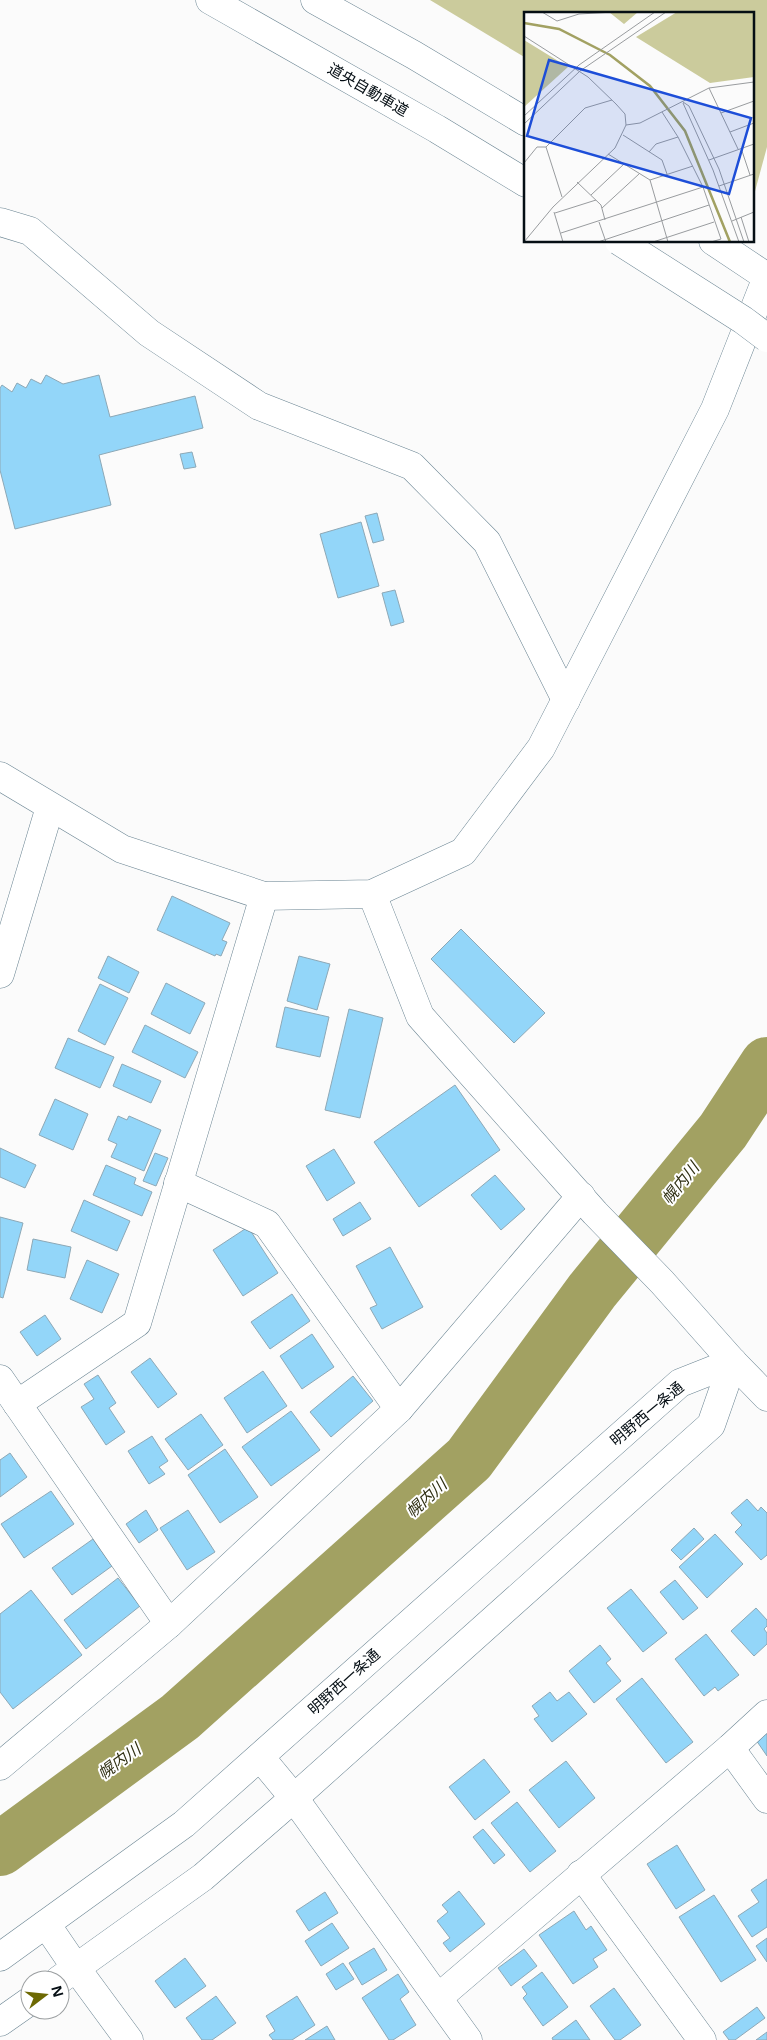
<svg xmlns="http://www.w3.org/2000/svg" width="767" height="2040" font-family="'Open Sans','Noto Sans JP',sans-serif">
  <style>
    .green { fill: #cbcb9c }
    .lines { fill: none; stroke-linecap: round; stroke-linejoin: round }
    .river { stroke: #a2a162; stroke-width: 54 }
    .building { fill: #93d6f9; stroke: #8da8b6 }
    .minor-casing { stroke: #6b8593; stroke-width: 29 }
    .highway-casing { stroke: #6b8593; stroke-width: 29 }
    .minor { stroke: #fff; stroke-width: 28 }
    .highway { stroke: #fff; stroke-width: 28 }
    .highway-bridge-casing { stroke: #6b8593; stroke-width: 29; stroke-linecap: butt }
    .highway-bridge { stroke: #fff; stroke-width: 28 }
    .labels { text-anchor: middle; stroke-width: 4; stroke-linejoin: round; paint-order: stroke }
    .street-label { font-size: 15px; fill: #050e14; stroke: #fff }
    .water-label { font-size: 16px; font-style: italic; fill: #2f2f12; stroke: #fff }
    .inset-river { fill: none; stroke: #a2a162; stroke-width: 2.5 }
    .inset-road { fill: none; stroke: #999c9f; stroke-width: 1 }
    .view { fill: #1d4ed8; fill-opacity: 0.15; stroke: #1d4ed8; stroke-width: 2.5 }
    .inset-edge { fill: none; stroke: #050e14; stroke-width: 2.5 }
  </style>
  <rect width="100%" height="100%" fill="#fbfbfb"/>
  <path class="green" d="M430,0H767V147L754,195L753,14H526V58Z"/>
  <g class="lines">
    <path class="river" d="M0,1849L180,1717L469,1459L592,1291L723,1131L767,1064"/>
  </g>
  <g class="building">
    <path d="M46,375L63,384L99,375L110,417L195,396L203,428L99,455L111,505L15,529L0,470V388L2,385L12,392L17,383L26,388L31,379L41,384Z"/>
    <path d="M192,452L196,467L184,469L180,454Z"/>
    <path d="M377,513L384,540L373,543L365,516Z"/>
    <path d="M361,522L379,586L338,598L320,534Z"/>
    <path d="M395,590L404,622L391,626L382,593Z"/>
    <path d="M172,896L230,923L222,940L227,942L221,956L216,954L215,956L157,930Z"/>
    <path d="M461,929L545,1013L514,1043L431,959Z"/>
    <path d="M108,956L139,972L129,993L98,978Z"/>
    <path d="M299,956L330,964L317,1010L287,1001Z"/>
    <path d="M166,983L205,1003L190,1034L151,1014Z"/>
    <path d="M100,984L128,998L105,1045L78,1031Z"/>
    <path d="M285,1007L329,1017L320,1057L276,1047Z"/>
    <path d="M349,1009L383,1018L360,1118L325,1110Z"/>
    <path d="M145,1025L198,1052L185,1078L132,1052Z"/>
    <path d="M68,1038L114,1057L100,1088L55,1068Z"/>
    <path d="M122,1064L161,1081L151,1103L113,1086Z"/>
    <path d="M455,1085L500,1150L419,1207L374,1142Z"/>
    <path d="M55,1099L88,1114L73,1150L39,1135Z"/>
    <path d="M118,1116L127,1120L129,1116L161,1130L144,1171L111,1157L117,1144L108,1140Z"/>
    <path d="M0,1148L36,1165L25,1188L0,1177Z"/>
    <path d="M334,1149L355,1183L327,1201L306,1166Z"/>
    <path d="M155,1153L168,1158L156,1186L143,1181Z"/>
    <path d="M106,1165L136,1178L134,1184L152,1192L142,1216L93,1195Z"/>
    <path d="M495,1175L525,1209L501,1230L471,1195Z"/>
    <path d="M84,1200L130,1221L117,1251L71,1231Z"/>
    <path d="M360,1202L371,1219L343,1236L333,1219Z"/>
    <path d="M0,1217L23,1223L3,1298L0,1297Z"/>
    <path d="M248,1227L278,1273L243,1296L213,1250Z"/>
    <path d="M33,1239L71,1247L65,1278L27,1270Z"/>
    <path d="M390,1247L423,1307L382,1329L370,1308L377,1305L356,1266Z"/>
    <path d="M87,1260L119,1274L102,1313L70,1299Z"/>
    <path d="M292,1294L310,1321L270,1349L251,1322Z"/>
    <path d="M45,1315L61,1339L37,1356L20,1332Z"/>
    <path d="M312,1334L334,1367L302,1389L280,1356Z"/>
    <path d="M150,1358L177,1394L158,1408L131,1372Z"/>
    <path d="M263,1371L287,1406L247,1433L224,1398Z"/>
    <path d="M98,1375L116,1403L109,1408L125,1432L106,1445L81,1407L94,1399L84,1384Z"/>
    <path d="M353,1376L373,1401L331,1437L310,1412Z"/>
    <path d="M291,1411L320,1450L271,1486L242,1447Z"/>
    <path d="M201,1414L223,1445L188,1470L165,1439Z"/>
    <path d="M152,1436L168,1461L159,1467L165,1474L149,1484L128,1451Z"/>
    <path d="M225,1449L258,1497L220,1523L188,1475Z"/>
    <path d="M10,1453L27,1477L0,1497V1460Z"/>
    <path d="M51,1491L74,1524L24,1558L1,1524Z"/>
    <path d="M747,1499L758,1511L761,1507L767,1513V1555L761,1560L735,1532L742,1525L731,1513Z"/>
    <path d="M146,1510L158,1530L139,1543L126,1524Z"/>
    <path d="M188,1510L215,1552L187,1570L160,1528Z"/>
    <path d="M694,1528L704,1539L681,1560L671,1550Z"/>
    <path d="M715,1534L743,1564L707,1598L679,1567Z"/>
    <path d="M93,1539L112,1566L72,1595L52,1568Z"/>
    <path d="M118,1578L140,1606L86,1649L64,1620Z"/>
    <path d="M675,1580L698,1608L683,1620L660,1592Z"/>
    <path d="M631,1589L667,1633L643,1652L607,1608Z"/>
    <path d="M31,1590L82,1655L13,1709L0,1692V1614Z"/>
    <path d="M756,1608L767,1620V1626L764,1629L767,1633V1644L754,1656L731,1631Z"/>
    <path d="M706,1634L739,1675L718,1691L715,1687L704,1696L675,1659Z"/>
    <path d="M600,1645L611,1659L606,1663L621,1681L594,1703L569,1671Z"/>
    <path d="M642,1678L693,1742L666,1763L616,1699Z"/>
    <path d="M550,1692L557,1701L569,1692L587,1714L552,1742L534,1719L539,1716L532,1706Z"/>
    <path d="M767,1732V1756L756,1740Z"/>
    <path d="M484,1759L510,1792L475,1820L449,1787Z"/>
    <path d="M566,1761L595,1798L559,1828L529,1790Z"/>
    <path d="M517,1802L556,1851L530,1872L491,1823Z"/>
    <path d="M483,1829L505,1855L494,1864L473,1837Z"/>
    <path d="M677,1845L705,1890L676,1909L647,1864Z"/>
    <path d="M767,1879V1927L752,1937L738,1916L759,1902L751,1890Z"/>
    <path d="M459,1891L485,1924L450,1952L443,1943L450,1938L437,1921L448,1912L442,1905Z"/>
    <path d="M325,1892L338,1913L309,1931L296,1911Z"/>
    <path d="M714,1895L756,1960L721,1982L679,1917Z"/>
    <path d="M574,1911L586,1930L591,1926L607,1950L593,1959L598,1967L573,1984L539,1935Z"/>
    <path d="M332,1923L349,1948L321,1966L305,1941Z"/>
    <path d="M767,1938V1962L756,1946Z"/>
    <path d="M374,1948L387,1970L362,1985L349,1963Z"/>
    <path d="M524,1949L537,1966L511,1986L498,1968Z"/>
    <path d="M185,1958L206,1986L175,2008L155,1981Z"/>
    <path d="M343,1963L354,1979L336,1990L326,1974Z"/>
    <path d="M542,1972L568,2007L543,2026L523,1998L527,1994L522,1987Z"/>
    <path d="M398,1974L409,1992L400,1999L416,2025L393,2040H389L362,1998Z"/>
    <path d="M614,1988L641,2025L620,2040H615L590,2006Z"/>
    <path d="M216,1996L236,2023L212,2040H202L186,2018Z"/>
    <path d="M297,1996L315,2025L292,2040H273L269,2035L275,2031L266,2016Z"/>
    <path d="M757,2007L765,2018L735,2040H729L723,2032Z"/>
    <path d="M576,2020L590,2040H553L552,2038Z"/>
    <path d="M327,2026L335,2040H305Z"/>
    <path d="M767,2032V2040H756Z"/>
  </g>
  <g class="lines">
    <defs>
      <g id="minor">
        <path d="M0,222L30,231L149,333L259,406L412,466L487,542L566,700"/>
        <path d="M0,776L122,849L264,896L372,894L463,852L541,748L715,409L767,277"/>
        <path d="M372,894L420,1016L595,1213L662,1282L733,1362L767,1397"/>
        <path d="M0,974L50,807"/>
        <path d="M178,1183L267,1224L399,1409"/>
        <path d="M0,1379L169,1624"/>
        <path d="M17,1404L137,1323L264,896"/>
        <path d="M730,1748L767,1799"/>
        <path d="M260,1757L294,1798L468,2040"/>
        <path d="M0,1766L169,1624L399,1409L581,1196"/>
        <path d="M581,1874L702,2040"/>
        <path d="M46,1924L76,1968L129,2040"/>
        <path d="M0,1957L184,1824L680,1383L733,1362"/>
        <path d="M59,1980L203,1877L294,1798L711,1425L733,1362"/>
        <path d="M439,1997L730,1748L767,1714"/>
        <path d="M0,2022L30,2001"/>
      </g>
      <g id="highway">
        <path d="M210,0L437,129L526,183"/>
        <path d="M315,0L414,55L526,122"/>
        <path d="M713,241L767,277"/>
      </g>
    </defs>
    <use href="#minor" class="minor-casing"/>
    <use href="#highway" class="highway-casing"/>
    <use href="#minor" class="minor"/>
    <use href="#highway" class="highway"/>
    <defs>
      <path id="highway-bridge" d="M619,241L743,320L767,338"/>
    </defs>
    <use href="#highway-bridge" class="highway-bridge-casing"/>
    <use href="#highway-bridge" class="highway-bridge"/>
  </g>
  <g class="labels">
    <g class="street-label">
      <text transform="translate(368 90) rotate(30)" y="5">道央自動車道</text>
      <text transform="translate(647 1414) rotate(-40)" y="5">明野西一条通</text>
      <text transform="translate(344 1682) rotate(-42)" y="5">明野西一条通</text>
    </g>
    <g class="water-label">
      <text transform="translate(680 1183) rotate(-51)" y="6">幌内川</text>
      <text transform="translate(426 1498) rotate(-42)" y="6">幌内川</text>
      <text transform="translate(119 1761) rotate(-36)" y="6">幌内川</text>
    </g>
  </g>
  <g transform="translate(524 12)">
    <rect width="230" height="230" fill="#fbfbfb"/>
    <path d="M85,0H114L100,12ZM153,0H230V65L186,71L112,25ZM0,28L44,55L0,95Z" fill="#cbcb9c"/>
    <path class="inset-river" d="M0,11L35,17L86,43L126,74L161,119L206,230"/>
    <path class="inset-road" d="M18,0L33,9L55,2L90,0M0,24L64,65L92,92L101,102L102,113L91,136L29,195L0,230M185,76L214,137M159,90L165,94L195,157L220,230M159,91L189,158L215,230M138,100L154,125L179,175L197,227L187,230M197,101L230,89M0,104L55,53L131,0M0,112L56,59L142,0M102,113L116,111L185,76L230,70M206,120L230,111M99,123L138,148L143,162M217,136L226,163M125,140L132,132L154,125M84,142L126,168L144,230M185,148L230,132M0,151L13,135H22M126,168L169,154M53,170L77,193L81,208M195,174L230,162M67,183L100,152M38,185L22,135L61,96L88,88M78,196L115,162M30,200L39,230M31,201L72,188M217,205L225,230M208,209L230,200M75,210L82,230M37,221L179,175M74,230L185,193M129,230L190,210"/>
    <path class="view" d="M25,48L227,106L205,182L3,124Z"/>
    <rect width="230" height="230" class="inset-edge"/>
  </g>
  <g transform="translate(45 1995) rotate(74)"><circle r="24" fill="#ffffff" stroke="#9b9fa1"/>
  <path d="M0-4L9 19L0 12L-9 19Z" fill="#6d6903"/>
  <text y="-8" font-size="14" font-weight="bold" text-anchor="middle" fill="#050e14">N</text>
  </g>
</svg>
